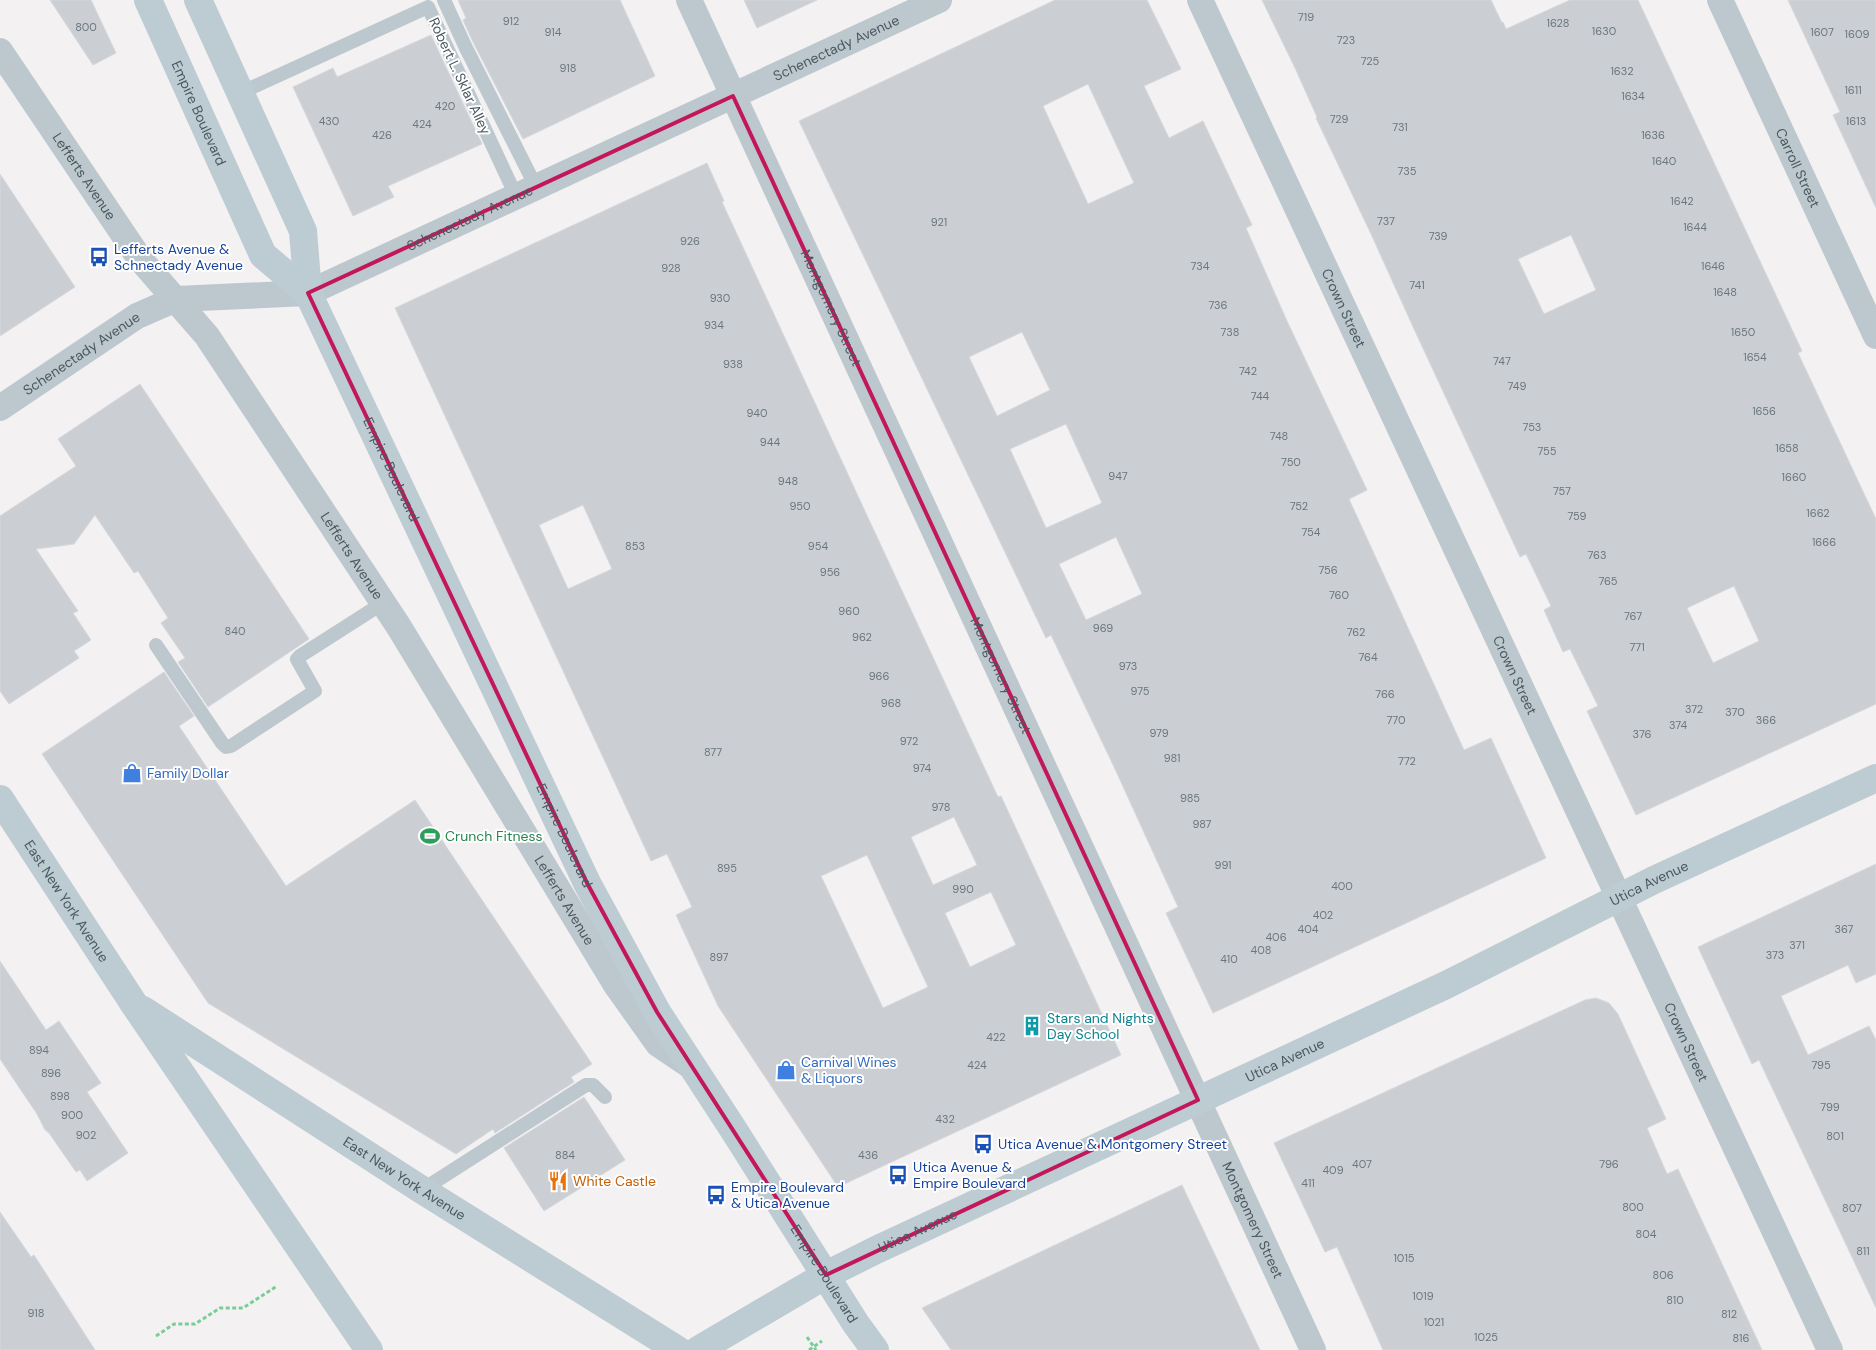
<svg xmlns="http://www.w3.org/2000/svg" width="1876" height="1350" font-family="'DM Sans',sans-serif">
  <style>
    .building { fill: #cbcfd3; stroke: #d5d8dc; fill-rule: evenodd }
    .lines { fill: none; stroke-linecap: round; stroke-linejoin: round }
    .path { stroke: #78ce96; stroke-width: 3; stroke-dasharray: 4 2.5; stroke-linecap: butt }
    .lane { stroke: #bdc8ce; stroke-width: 14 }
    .street { stroke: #bdc8ce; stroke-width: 26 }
    .secondary { stroke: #bdcbd2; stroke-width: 28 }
    .marked { fill: none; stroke: #c2185b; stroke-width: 4; stroke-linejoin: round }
    .labels { text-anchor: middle; stroke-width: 4; stroke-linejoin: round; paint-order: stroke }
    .number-label { font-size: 11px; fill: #6a767c }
    .street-label { font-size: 14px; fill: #49585f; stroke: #fff }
    .transit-label { font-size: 14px; fill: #164399; stroke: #fff; text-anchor: start }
    .shop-label { font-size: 14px; fill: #366cbe; stroke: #fff; text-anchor: start }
    .leisure-label { font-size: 14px; fill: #27864d; stroke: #fff; text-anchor: start }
    .culture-label { font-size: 14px; fill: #0d838f; stroke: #fff; text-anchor: start }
    .food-label { font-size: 14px; fill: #c56008; stroke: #fff; text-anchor: start }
  </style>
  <rect width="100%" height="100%" fill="#f3f1f1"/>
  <g class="building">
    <path d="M50,0H91L116,53L93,65Z"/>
    <path d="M458,0H620L655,76L523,139L473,42L463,20L466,18Z"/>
    <path d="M744,0H817L757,28Z"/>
    <path d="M1055,0H1147L1181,69L1144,86L1169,138L1203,121L1252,225L1246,228L1287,321L1367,490L1349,499L1464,750L1491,738L1546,858L1213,1013L1166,913L1178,907L1115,769L1051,635L1046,638L799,121ZM1088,84L1134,183L1088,204L1043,106ZM1022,332L1050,390L997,416L969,357ZM1066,424L1102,503L1046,528L1010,449ZM1116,537L1142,594L1086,620L1059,564Z"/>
    <path d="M1262,0H1491L1502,23L1503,22L1506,29L1570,0H1638L1802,351L1798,353L1876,519V704L1636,815L1587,711L1598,706L1570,649L1563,652L1544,610L1551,606L1526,554L1520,557L1414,329L1371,234L1316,118L1317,117L1295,68ZM1571,235L1596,290L1544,314L1518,259ZM1734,586L1759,641L1713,663L1687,608Z"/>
    <path d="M1788,0H1876V208L1833,115L1840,112Z"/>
    <path d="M431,35L482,144L388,186L394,197L353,216L293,87L333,68L337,77Z"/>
    <path d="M707,163L724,201L722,202L735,230L864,509L998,797L1001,796L1121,1055L838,1187L718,1006L676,915L692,907L667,854L651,861L395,308ZM583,505L612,569L568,589L539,525ZM954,817L977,865L933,885L911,837ZM867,855L928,987L883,1008L821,876ZM991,892L1016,945L970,967L945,913Z"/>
    <path d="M0,174L75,287L0,336Z"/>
    <path d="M140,384L309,639L208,707L178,662L185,658L161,623L168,618L138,571L134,573L95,515L74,544L36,549L78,611L73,613L91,640L74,651L79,658L9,704L0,691V516L76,466L58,439Z"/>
    <path d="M164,672L194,716L179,726L286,886L415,800L592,1064L571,1077L574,1082L495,1133L493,1129L456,1154L208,1003L42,754Z"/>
    <path d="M1876,864V974L1856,983L1848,965L1781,996L1808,1055L1869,1026L1876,1040V1308L1759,1060L1752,1064L1698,947Z"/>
    <path d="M0,961L46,1030L59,1021L101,1083L87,1092L128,1153L87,1181L80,1170L76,1172L49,1133L45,1130L37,1114L0,1059Z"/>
    <path d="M1596,998L1609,1003L1618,1014L1666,1119L1647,1128L1667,1174L1678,1169L1762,1350H1383L1337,1247L1325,1252L1274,1143L1585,1000Z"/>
    <path d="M584,1097L625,1160L544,1211L504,1148Z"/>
    <path d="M1182,1185L1260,1350H951L922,1308Z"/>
    <path d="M0,1212L31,1257L34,1255L95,1350H0Z"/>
  </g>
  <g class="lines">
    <g class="path">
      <path d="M156,1336L174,1324H195L220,1308H243L277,1286"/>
      <path d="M807,1337L816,1350"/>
      <path d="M809,1350L822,1341"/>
    </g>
    <g class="lane">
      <path d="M444,0L465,46L536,187"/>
      <path d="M240,93L428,7L516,196"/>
      <path d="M156,645L222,743L226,747L231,746L315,691L298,661L297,659L300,656L383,603"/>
      <path d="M422,1190L586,1085H593L605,1097"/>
    </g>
    <g class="street">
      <path id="s1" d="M689,0L1313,1350"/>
      <path id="s2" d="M1200,0L1830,1350"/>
      <path id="s3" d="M1720,0L1876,336"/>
      <path id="s4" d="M0,51L140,259L207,336L399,627L616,985L658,1044L692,1067"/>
      <path id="s5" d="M0,408L137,316L176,299L308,293L939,0"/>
    </g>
    <g class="secondary">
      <path id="s6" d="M148,0L263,255L308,293"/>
      <path id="s7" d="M198,0L303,231L308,293L587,883L657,1012L735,1132L856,1324L875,1350"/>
      <path id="s8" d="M0,799L134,1004L369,1350"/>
      <path id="s9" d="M143,1010L422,1190L678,1350"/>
      <path id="s10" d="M698,1350L826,1275L876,1250L1446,985L1654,880L1876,778"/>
    </g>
  </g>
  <path class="marked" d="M733,96L1198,1100L826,1275L657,1012L587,883L308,293Z"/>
  <defs>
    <symbol id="bus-bare" viewBox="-9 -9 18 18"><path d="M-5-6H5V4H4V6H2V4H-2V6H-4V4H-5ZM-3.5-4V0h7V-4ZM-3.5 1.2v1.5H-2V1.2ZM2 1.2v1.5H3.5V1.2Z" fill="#1a4fb4" stroke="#fff" stroke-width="2.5" paint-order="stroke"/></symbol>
    <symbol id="shop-bare" viewBox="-9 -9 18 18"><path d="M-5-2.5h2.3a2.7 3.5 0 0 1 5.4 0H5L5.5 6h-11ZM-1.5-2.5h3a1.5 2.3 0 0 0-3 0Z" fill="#3f7fe0" stroke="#fff" stroke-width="2.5" paint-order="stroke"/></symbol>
    <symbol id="stadium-bare" viewBox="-9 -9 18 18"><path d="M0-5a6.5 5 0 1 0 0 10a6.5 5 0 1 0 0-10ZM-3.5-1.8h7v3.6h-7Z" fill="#2e9e5b" stroke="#fff" stroke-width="2.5" paint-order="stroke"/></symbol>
    <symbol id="building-bare" viewBox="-9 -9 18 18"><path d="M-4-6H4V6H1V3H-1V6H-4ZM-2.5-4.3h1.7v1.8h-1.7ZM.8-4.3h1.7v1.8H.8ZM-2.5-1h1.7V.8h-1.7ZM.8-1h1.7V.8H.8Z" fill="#0f9aa8" stroke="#fff" stroke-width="2.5" paint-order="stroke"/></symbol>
    <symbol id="restaurant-bare" viewBox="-9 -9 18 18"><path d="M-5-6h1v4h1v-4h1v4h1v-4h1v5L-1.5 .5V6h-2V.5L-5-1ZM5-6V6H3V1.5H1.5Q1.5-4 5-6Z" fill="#e8710a" stroke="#fff" stroke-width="2.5" paint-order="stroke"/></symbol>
  </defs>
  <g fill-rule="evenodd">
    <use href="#bus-bare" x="85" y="243" width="28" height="28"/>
    <use href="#shop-bare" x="118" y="759" width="28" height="28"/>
    <use href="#stadium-bare" x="416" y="822" width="28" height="28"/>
    <use href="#building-bare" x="1018" y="1012" width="28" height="28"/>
    <use href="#shop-bare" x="772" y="1056" width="28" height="28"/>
    <use href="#bus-bare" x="969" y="1130" width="28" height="28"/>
    <use href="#bus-bare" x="884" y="1161" width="28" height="28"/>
    <use href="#restaurant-bare" x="544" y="1167" width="28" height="28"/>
    <use href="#bus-bare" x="702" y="1181" width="28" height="28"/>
  </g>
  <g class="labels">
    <g class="number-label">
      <text x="1306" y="21">719</text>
      <text x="511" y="25">912</text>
      <text x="1558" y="27">1628</text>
      <text x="86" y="31">800</text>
      <text x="1604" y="35">1630</text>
      <text x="553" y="36">914</text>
      <text x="1822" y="36">1607</text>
      <text x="1857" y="38">1609</text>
      <text x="1346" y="44">723</text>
      <text x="1370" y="65">725</text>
      <text x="568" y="72">918</text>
      <text x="1622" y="75">1632</text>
      <text x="1853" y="94">1611</text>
      <text x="1633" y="100">1634</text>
      <text x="445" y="110">420</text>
      <text x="1339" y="123">729</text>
      <text x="329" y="125">430</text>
      <text x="1856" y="125">1613</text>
      <text x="422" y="128">424</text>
      <text x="1400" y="131">731</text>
      <text x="382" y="139">426</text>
      <text x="1653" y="139">1636</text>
      <text x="1664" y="165">1640</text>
      <text x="1407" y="175">735</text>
      <text x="1682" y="205">1642</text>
      <text x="1386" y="225">737</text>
      <text x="939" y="226">921</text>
      <text x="1695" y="231">1644</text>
      <text x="1438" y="240">739</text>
      <text x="690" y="245">926</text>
      <text x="1200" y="270">734</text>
      <text x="1713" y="270">1646</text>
      <text x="671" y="272">928</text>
      <text x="1417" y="289">741</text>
      <text x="1725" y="296">1648</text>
      <text x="720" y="302">930</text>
      <text x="1218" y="309">736</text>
      <text x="714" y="329">934</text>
      <text x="1230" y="336">738</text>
      <text x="1743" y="336">1650</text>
      <text x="1755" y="361">1654</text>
      <text x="1502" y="365">747</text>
      <text x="733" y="368">938</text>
      <text x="1248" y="375">742</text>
      <text x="1517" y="390">749</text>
      <text x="1260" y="400">744</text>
      <text x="1764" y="415">1656</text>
      <text x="757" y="417">940</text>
      <text x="1532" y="431">753</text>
      <text x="1279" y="440">748</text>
      <text x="770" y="446">944</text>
      <text x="1787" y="452">1658</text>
      <text x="1547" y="455">755</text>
      <text x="1291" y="466">750</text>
      <text x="1118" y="480">947</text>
      <text x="1794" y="481">1660</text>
      <text x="788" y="485">948</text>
      <text x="1562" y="495">757</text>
      <text x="800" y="510">950</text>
      <text x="1299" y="510">752</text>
      <text x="1818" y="517">1662</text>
      <text x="1577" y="520">759</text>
      <text x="1311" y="536">754</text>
      <text x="1824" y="546">1666</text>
      <text x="635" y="550">853</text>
      <text x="818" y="550">954</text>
      <text x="1597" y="559">763</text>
      <text x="1328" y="574">756</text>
      <text x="830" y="576">956</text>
      <text x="1608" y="585">765</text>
      <text x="1339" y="599">760</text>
      <text x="849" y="615">960</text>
      <text x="1633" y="620">767</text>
      <text x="1103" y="632">969</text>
      <text x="235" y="635">840</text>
      <text x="1356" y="636">762</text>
      <text x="862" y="641">962</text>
      <text x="1637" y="651">771</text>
      <text x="1368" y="661">764</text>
      <text x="1128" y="670">973</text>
      <text x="879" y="680">966</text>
      <text x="1140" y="695">975</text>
      <text x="1385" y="698">766</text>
      <text x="891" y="707">968</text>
      <text x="1694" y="713">372</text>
      <text x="1735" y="716">370</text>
      <text x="1396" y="724">770</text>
      <text x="1766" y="724">366</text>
      <text x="1678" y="729">374</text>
      <text x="1159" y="737">979</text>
      <text x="1642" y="738">376</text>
      <text x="909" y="745">972</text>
      <text x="713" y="756">877</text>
      <text x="1172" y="762">981</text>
      <text x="1407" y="765">772</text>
      <text x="922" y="772">974</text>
      <text x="1190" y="802">985</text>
      <text x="941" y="811">978</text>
      <text x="1202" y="828">987</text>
      <text x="1223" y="869">991</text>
      <text x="727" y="872">895</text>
      <text x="1342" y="890">400</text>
      <text x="963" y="893">990</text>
      <text x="1323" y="919">402</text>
      <text x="1308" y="933">404</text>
      <text x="1844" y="933">367</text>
      <text x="1276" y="941">406</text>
      <text x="1797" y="949">371</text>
      <text x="1261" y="954">408</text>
      <text x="1775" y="959">373</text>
      <text x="719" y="961">897</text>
      <text x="1229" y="963">410</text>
      <text x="996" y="1041">422</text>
      <text x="39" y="1054">894</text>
      <text x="977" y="1069">424</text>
      <text x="1821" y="1069">795</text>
      <text x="51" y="1077">896</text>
      <text x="60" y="1100">898</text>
      <text x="1830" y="1111">799</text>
      <text x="72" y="1119">900</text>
      <text x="945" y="1123">432</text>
      <text x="86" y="1139">902</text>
      <text x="1835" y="1140">801</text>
      <text x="565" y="1159">884</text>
      <text x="868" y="1159">436</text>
      <text x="1362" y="1168">407</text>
      <text x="1609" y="1168">796</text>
      <text x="1333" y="1174">409</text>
      <text x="1308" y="1187">411</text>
      <text x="1633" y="1211">800</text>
      <text x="1852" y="1212">807</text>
      <text x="1646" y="1238">804</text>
      <text x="1863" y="1255">811</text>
      <text x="1404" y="1262">1015</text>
      <text x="1663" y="1279">806</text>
      <text x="1423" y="1300">1019</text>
      <text x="1675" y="1304">810</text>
      <text x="36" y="1317">918</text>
      <text x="1729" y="1318">812</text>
      <text x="1434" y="1326">1021</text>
      <text x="1486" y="1341">1025</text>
      <text x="1741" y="1342">816</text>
    </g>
    <g class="street-label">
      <text dy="5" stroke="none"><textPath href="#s5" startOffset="922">Schenectady Avenue</textPath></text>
      <text transform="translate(460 76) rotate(65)" y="5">Robert L. Sklar Alley</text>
      <text dy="5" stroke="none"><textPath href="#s6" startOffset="124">Empire Boulevard</textPath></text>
      <text dy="5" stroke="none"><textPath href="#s3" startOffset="185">Carroll Street</textPath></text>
      <text dy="5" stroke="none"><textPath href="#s4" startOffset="151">Lefferts Avenue</textPath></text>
      <text dy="5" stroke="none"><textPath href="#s5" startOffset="518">Schenectady Avenue</textPath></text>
      <text dy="5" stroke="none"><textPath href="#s1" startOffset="339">Montgomery Street</textPath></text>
      <text dy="5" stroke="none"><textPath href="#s2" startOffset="340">Crown Street</textPath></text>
      <text dy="5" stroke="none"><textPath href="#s5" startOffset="98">Schenectady Avenue</textPath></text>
      <text dy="5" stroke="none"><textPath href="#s7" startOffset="511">Empire Boulevard</textPath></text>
      <text dy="5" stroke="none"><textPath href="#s4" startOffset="616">Lefferts Avenue</textPath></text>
      <text dy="5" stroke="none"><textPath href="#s1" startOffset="744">Montgomery Street</textPath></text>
      <text dy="5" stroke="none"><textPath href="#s2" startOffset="745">Crown Street</textPath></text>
      <text dy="5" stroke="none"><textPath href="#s7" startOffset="916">Empire Boulevard</textPath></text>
      <text dy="5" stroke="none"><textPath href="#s10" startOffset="1060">Utica Avenue</textPath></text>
      <text dy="5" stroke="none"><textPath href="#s4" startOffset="1021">Lefferts Avenue</textPath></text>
      <text dy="5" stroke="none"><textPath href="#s8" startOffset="122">East New York Avenue</textPath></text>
      <text dy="5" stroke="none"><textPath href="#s2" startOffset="1150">Crown Street</textPath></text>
      <text dy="5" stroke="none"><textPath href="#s10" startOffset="655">Utica Avenue</textPath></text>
      <text dy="5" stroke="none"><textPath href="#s9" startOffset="311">East New York Avenue</textPath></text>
      <text dy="5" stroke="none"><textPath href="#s1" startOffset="1344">Montgomery Street</textPath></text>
      <text dy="5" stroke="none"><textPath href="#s10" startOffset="250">Utica Avenue</textPath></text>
      <text dy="5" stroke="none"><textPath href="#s7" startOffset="1426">Empire Boulevard</textPath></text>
    </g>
    <g class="transit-label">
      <text x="114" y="254">Lefferts Avenue &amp;<tspan x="114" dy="16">Schnectady Avenue</tspan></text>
      <text x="998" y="1149">Utica Avenue &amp; Montgomery Street</text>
      <text x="913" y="1172">Utica Avenue &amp;<tspan x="913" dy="16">Empire Boulevard</tspan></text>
      <text x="731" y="1192">Empire Boulevard<tspan x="731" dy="16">&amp; Utica Avenue</tspan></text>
    </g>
    <g class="shop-label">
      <text x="147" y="778">Family Dollar</text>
      <text x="801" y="1067">Carnival Wines<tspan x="801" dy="16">&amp; Liquors</tspan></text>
    </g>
    <g class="leisure-label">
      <text x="445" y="841">Crunch Fitness</text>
    </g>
    <g class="culture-label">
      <text x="1047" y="1023">Stars and Nights<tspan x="1047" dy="16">Day School</tspan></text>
    </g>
    <g class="food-label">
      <text x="573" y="1186">White Castle</text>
    </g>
  </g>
</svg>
